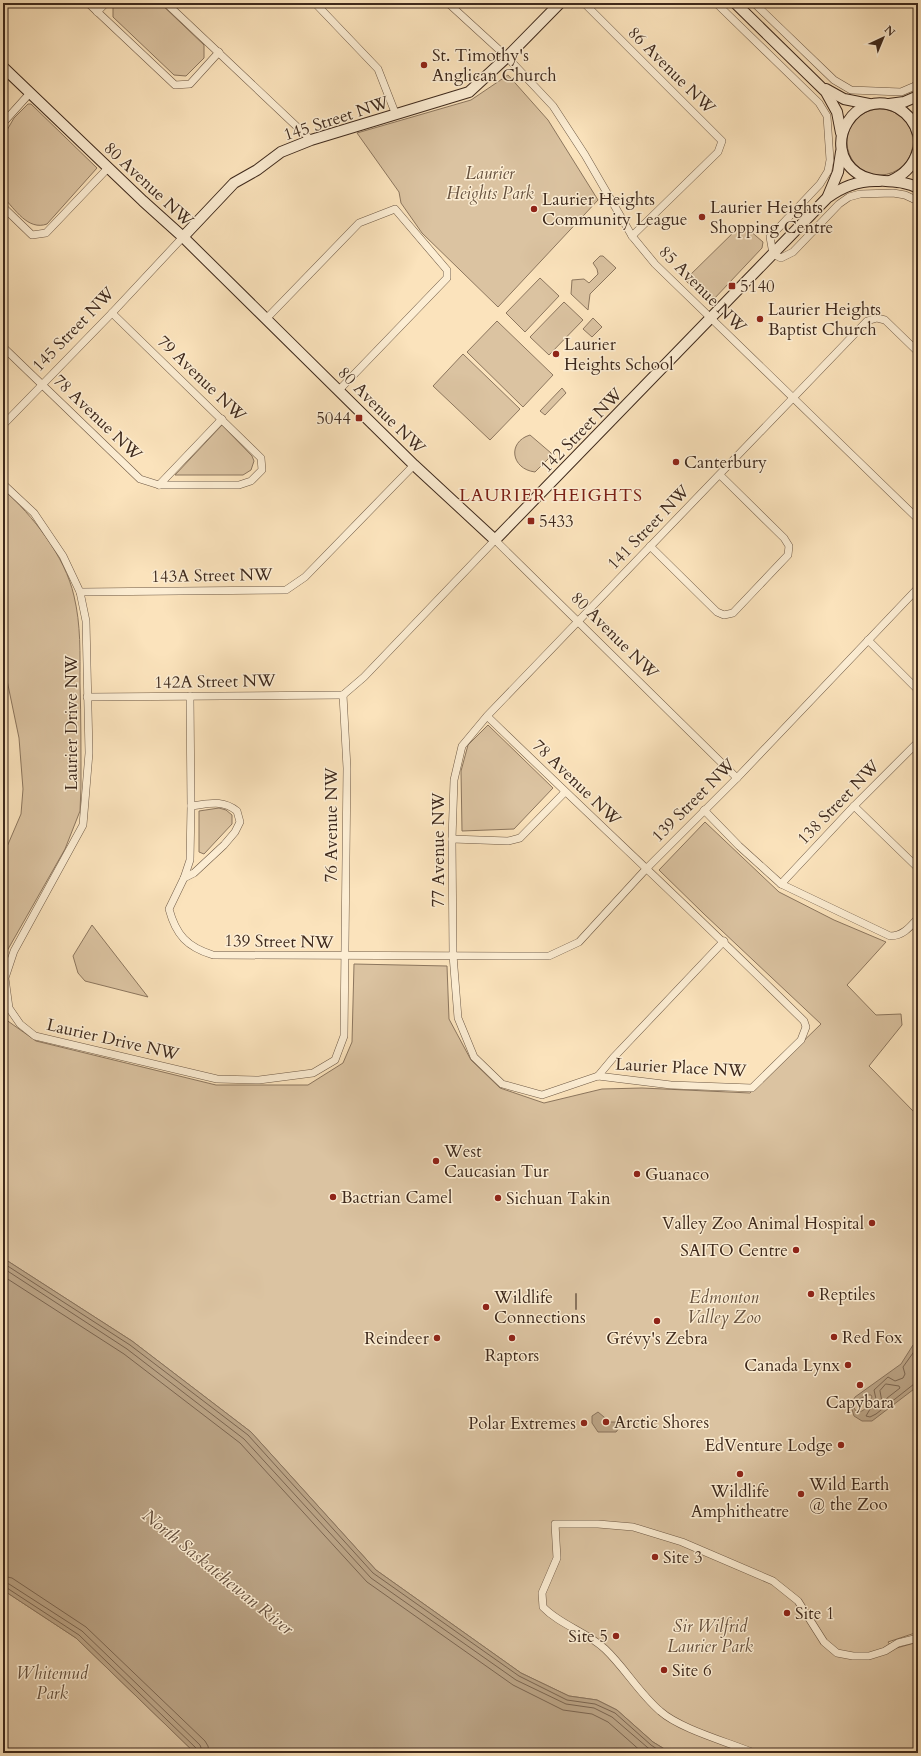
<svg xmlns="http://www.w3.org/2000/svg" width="921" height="1756" font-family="Cardo,serif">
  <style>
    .green { fill: #dbc3a1; stroke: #8c765e }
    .water { fill: #bba486; stroke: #89735c; fill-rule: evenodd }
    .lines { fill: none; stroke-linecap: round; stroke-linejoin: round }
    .shore { stroke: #7c6651; stroke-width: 1 }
    .stream { stroke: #89735c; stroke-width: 2 }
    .street-casing { stroke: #6d5844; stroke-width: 8 }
    .secondary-casing { stroke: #3e291c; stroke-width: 12 }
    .street { stroke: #fcedd3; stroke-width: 7 }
    .secondary { stroke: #fcedd3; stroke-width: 10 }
    .poi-dot { fill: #8f2418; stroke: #fcedd3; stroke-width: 1.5 }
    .labels { text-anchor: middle; stroke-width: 3; stroke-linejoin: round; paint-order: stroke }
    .poi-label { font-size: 17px; fill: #3e291c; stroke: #fcedd3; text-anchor: start }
    .street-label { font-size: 17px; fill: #3e291c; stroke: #fcedd3 }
    .park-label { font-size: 17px; font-style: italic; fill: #65503d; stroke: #fcedd3 }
    .neighbourhood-label { font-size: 18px; letter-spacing: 1px; fill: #7a1f14; stroke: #fcedd3 }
    .water-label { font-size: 18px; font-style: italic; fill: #644e3c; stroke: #fcedd3 }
  </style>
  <rect width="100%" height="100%" fill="#fbe3bc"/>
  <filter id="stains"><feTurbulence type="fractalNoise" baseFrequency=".005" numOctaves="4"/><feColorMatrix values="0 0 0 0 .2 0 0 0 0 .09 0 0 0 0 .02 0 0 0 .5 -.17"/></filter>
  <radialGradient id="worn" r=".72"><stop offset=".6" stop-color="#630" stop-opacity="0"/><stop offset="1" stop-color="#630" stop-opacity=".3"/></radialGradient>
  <g class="green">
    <path d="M113,3H160L204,45V58L186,76L174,75L113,17Z"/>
    <path d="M508,75L548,120L598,200L498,307L422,233L401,203L399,192L357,133L471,100Z"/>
    <path d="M28,104H31L97,168L47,224C28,231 15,209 3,197V137L14,118Z"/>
    <circle cx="880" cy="142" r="33"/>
    <path d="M742,224L763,242L762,248L713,300H705L685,280Z"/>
    <path d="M600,256H603L616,268L590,294L588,310L571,294L572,280L584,279L589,283L598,274L597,269L593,263Z"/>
    <path d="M540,278L559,296L525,332L506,313Z"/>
    <path d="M564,302L583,320L549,355L530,337Z"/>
    <path d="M593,318L602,327L592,337L583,329Z"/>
    <path d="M497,321L553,375L523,407L467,352Z"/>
    <path d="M463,354L520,409L490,440L433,386Z"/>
    <path d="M562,388L566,393L545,415L540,411Z"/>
    <path d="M222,425L252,456L254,461L251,470L243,475H175Z"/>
    <path d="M530,435L551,453V456L535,472C511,469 507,442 530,435Z"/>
    <path d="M3,489C33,516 65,556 74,596C81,625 80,654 80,683C81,718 81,752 81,787L80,811L65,849L3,958V856L21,814L23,789L19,738L3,661Z"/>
    <path d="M488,725L553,788L514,829L462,831L461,771L468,745Z"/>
    <path d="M219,808L226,810L232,815V824L204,854L199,852V811Z"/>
    <path d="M705,822L779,892L834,920L886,942L847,985L876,1015L901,1014L902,1025L869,1066L916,1114L918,1135V1632L888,1642L893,1649L918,1642V1753H671L653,1742L617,1710L597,1700L569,1696L521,1673L376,1570L251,1432L132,1341L3,1258V1014L5,1019L36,1041L216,1085H308L343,1063L352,1042L354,964L447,966L449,1019L471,1060L500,1088L544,1103L602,1089L642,1088L750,1093L821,1024L704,914L659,870Z"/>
    <path d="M92,925L148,997L85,981L78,973L73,956Z"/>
    <path d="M3,1590L76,1638L195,1753H3Z"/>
  </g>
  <g class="water">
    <path d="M3,1258L132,1341L251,1432L376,1570L521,1673L569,1696L597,1700L617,1710L653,1742L671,1753H195L76,1638L3,1590Z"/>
    <path d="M918,1341V1386L872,1421H862L854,1416L851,1406L855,1397L901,1364L913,1345ZM868,1395H871L872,1397C868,1404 865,1414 856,1411L854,1408V1404L859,1399Z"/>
    <path d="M598,1412L610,1422H621L620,1427L616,1432H598L592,1423V1416Z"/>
  </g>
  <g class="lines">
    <g class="shore">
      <path d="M3,1263L130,1345L248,1435L373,1573L519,1676L567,1700L595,1704L615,1713L651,1745L663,1753"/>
      <path d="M3,1268L127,1349L244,1439L371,1578L516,1680L566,1704L594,1708L612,1717L654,1753"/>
      <path d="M3,1276L124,1354L240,1443L367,1582L513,1685L563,1710L592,1714L608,1722L643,1753"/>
      <path d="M918,1346L903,1367L905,1374L903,1378L895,1381L888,1377L874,1390L876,1399L866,1416L870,1417L876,1414L914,1384L918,1383"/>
      <path d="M886,1384L899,1386L900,1388L882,1402L880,1391Z"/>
      <path d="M3,1576L12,1578L86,1627L205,1741L208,1746L209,1753"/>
      <path d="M3,1582L9,1584L82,1631L200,1745L203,1753"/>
      <path d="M3,1587L7,1588L79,1635L196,1748L198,1753"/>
    </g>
    <path class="stream" d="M576,1294V1309"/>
    <defs>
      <g id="street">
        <path d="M88,3L175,85L190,84L219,52"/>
        <path d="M166,3L311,140"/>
        <path d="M315,3L378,69L396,115"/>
        <path d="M448,3L507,57L553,106L585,155L632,236L655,264L918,519"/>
        <path d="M584,3L722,141L718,152L632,236"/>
        <path d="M716,3L819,103L827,116L830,160L828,171L820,184L770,237L773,254L781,258L793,252L839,204L849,197L860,194L893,193L905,195L918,201"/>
        <path d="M754,3L834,80L851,90L901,92L915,86L918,82"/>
        <path d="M97,12L106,3"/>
        <path d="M3,123L30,93"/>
        <path d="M3,207L32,235L46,233L108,168"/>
        <path d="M267,318L359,223L395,209L447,270V278L339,390"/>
        <path d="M3,347L140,479L159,485H239L251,481L262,470L261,458L112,313"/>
        <path d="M3,425L112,313L183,237"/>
        <path d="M3,484L34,513L63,556L80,592L86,621L89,753L83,825L14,951L5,978L9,1008L20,1024L35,1036L217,1079L259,1080L313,1073L335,1060L344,1036L347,768L343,695"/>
        <path d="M159,485L222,419"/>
        <path d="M650,546L717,612L724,615L733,613L788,555L789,546L784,538L720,475"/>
        <path d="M80,592L286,590L305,577L414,465"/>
        <path d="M868,640L918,690"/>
        <path d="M343,695L364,677L495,540L737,778"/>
        <path d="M87,697L343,695"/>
        <path d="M487,716C592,818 700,918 804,1021L806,1027L801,1040L752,1088L671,1085L598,1076L542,1095L502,1084L474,1057L458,1018L453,955L452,839L454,780L462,746L487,716L867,321L877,318L885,320L918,352"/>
        <path d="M191,806C209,804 222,799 237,811L240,822L235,832L224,845L194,873L184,878L169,909C176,935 187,947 213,955L549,956L579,942L646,869L737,778L918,588"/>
        <path d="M854,806L918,868"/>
        <path d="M704,810L739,846L781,884L890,936C903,936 910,927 918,918"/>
        <path d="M452,839L508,841L520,838L565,792"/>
        <path d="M184,878L190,860L191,806L190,696"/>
        <path d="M781,884L854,806L918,742"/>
        <path d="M598,1076L613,1058L724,941"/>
        <path d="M754,1753C728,1742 680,1729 660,1711C639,1693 625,1668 605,1649C587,1632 560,1625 543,1607L542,1593L557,1558L555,1524H598L633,1527L682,1542L773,1581L798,1601L824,1642L837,1653L853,1656H869L885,1651L898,1643L918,1638"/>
      </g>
      <g id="secondary">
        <path d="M735,3L826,92L837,112L841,133"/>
        <path d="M3,67L143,201L183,237L414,465L495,540L827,198C843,186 859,180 879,181"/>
        <path d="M826,89L844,99L869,104"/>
        <path d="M889,104L904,102L918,96"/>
        <path d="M918,134C915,123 908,114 898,108C856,86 819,146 857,173C875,186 899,177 918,188"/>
        <path d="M890,181C904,175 914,165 918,150"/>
        <path d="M828,196L838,172L841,152"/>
        <path d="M183,237L234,183L257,170L281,152L311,140L469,92L507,57L560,3"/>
      </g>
    </defs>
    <use href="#street" class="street-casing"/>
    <use href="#secondary" class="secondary-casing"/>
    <use href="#street" class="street"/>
    <use href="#secondary" class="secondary"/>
  </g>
  <g class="poi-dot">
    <circle cx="424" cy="65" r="4"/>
    <circle cx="534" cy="209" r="4"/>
    <circle cx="702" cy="217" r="4"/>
    <rect x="728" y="282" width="8" height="8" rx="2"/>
    <circle cx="760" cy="319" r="4"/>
    <circle cx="556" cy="354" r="4"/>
    <rect x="355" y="414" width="8" height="8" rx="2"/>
    <circle cx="676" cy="462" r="4"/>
    <rect x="527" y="517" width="8" height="8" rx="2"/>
    <circle cx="436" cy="1161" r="4"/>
    <circle cx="637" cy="1174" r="4"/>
    <circle cx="333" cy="1197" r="4"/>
    <circle cx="498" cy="1198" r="4"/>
    <circle cx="872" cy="1223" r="4"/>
    <circle cx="796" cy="1250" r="4"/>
    <circle cx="811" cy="1294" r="4"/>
    <circle cx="486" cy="1307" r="4"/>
    <circle cx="657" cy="1321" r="4"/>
    <circle cx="834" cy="1337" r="4"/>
    <circle cx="437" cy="1338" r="4"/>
    <circle cx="512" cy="1338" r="4"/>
    <circle cx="848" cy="1365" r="4"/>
    <circle cx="860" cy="1385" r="4"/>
    <circle cx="606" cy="1422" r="4"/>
    <circle cx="584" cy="1423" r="4"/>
    <circle cx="841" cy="1445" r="4"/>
    <circle cx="740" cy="1474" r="4"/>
    <circle cx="801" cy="1494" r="4"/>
    <circle cx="655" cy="1557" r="4"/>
    <circle cx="787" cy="1613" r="4"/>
    <circle cx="616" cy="1636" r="4"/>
    <circle cx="664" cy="1670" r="4"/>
  </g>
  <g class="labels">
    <g class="poi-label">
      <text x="432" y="61">St. Timothy's<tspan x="432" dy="20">Anglican Church</tspan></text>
      <text x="542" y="205">Laurier Heights<tspan x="542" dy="20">Community League</tspan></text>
      <text x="710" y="213">Laurier Heights<tspan x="710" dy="20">Shopping Centre</tspan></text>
      <text x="740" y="292">5140</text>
      <text x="768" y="315">Laurier Heights<tspan x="768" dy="20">Baptist Church</tspan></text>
      <text x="564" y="350">Laurier<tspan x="564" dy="20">Heights School</tspan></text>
      <text x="351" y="424" text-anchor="end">5044</text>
      <text x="684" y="468">Canterbury</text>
      <text x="539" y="527">5433</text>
      <text x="444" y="1157">West<tspan x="444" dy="20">Caucasian Tur</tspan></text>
      <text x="645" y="1180">Guanaco</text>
      <text x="341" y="1203">Bactrian Camel</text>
      <text x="506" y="1204">Sichuan Takin</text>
      <text x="864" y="1229" text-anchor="end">Valley Zoo Animal Hospital</text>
      <text x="788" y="1256" text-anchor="end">SAITO Centre</text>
      <text x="819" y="1300">Reptiles</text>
      <text x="494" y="1303">Wildlife<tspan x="494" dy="20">Connections</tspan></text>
      <text x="842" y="1343">Red Fox</text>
      <text x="429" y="1344" text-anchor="end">Reindeer</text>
      <text x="657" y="1344" text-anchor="middle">Grévy's Zebra</text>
      <text x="512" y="1361" text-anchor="middle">Raptors</text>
      <text x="840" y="1371" text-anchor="end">Canada Lynx</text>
      <text x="860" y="1408" text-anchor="middle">Capybara</text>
      <text x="614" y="1428">Arctic Shores</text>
      <text x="576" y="1429" text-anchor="end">Polar Extremes</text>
      <text x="833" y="1451" text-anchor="end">EdVenture Lodge</text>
      <text x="809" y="1490">Wild Earth<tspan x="809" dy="20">@ the Zoo</tspan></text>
      <text x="740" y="1497" text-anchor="middle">Wildlife<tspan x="740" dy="20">Amphitheatre</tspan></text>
      <text x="663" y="1563">Site 3</text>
      <text x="795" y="1619">Site 1</text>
      <text x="608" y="1642" text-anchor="end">Site 5</text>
      <text x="672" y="1676">Site 6</text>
    </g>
    <g class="street-label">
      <text transform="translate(672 70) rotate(45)" y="6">86 Avenue NW</text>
      <text transform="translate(336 118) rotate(-18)" y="6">145 Street NW</text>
      <text transform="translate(149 184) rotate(43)" y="6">80 Avenue NW</text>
      <text transform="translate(703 289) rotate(45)" y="6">85 Avenue NW</text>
      <text transform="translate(73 329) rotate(-46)" y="6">145 Street NW</text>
      <text transform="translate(202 378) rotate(44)" y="6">79 Avenue NW</text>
      <text transform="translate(382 410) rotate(45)" y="6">80 Avenue NW</text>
      <text transform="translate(98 417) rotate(44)" y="6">78 Avenue NW</text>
      <text transform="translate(581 430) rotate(-46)" y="6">142 Street NW</text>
      <text transform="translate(648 527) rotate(-46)" y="6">141 Street NW</text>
      <text transform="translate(212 575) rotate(-1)" y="6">143A Street NW</text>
      <text transform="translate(615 635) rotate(45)" y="6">80 Avenue NW</text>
      <text transform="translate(215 681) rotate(-1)" y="6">142A Street NW</text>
      <text transform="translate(71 723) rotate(-90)" y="6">Laurier Drive NW</text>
      <text transform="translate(577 782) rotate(44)" y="6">78 Avenue NW</text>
      <text transform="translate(693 800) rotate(-45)" y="6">139 Street NW</text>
      <text transform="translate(838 802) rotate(-46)" y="6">138 Street NW</text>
      <text transform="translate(331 825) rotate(-90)" y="6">76 Avenue NW</text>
      <text transform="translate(438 850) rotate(-90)" y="6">77 Avenue NW</text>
      <text transform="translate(279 941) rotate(1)" y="6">139 Street NW</text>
      <text transform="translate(113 1039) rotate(13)" y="6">Laurier Drive NW</text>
      <text transform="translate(681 1067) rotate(3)" y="6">Laurier Place NW</text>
    </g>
    <g class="park-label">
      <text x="490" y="179">Laurier<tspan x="490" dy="20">Heights Park</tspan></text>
      <text x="724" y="1303">Edmonton<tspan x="724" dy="20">Valley Zoo</tspan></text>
      <text x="710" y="1632">Sir Wilfrid<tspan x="710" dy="20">Laurier Park</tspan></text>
      <text x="52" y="1679">Whitemud<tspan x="52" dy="20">Park</tspan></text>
    </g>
    <g class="neighbourhood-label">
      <text x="551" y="501">LAURIER HEIGHTS</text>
    </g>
    <g class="water-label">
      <text transform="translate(218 1572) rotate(39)" y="6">North Saskatchewan River</text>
    </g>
  </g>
  <rect width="921" height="1756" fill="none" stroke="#fbe3bc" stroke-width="16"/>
  <rect x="4" y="4" width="913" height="1748" fill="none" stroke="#3e291c" stroke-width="2"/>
  <rect x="8" y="8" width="905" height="1740" fill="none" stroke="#3e291c"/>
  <g transform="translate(883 38) rotate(44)" stroke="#fcedd3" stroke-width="3" paint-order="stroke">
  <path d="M0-3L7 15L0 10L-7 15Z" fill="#3e291c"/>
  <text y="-6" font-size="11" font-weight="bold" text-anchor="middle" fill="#3e291c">N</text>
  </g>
  <rect width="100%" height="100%" filter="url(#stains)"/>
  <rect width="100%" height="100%" fill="url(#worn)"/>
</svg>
